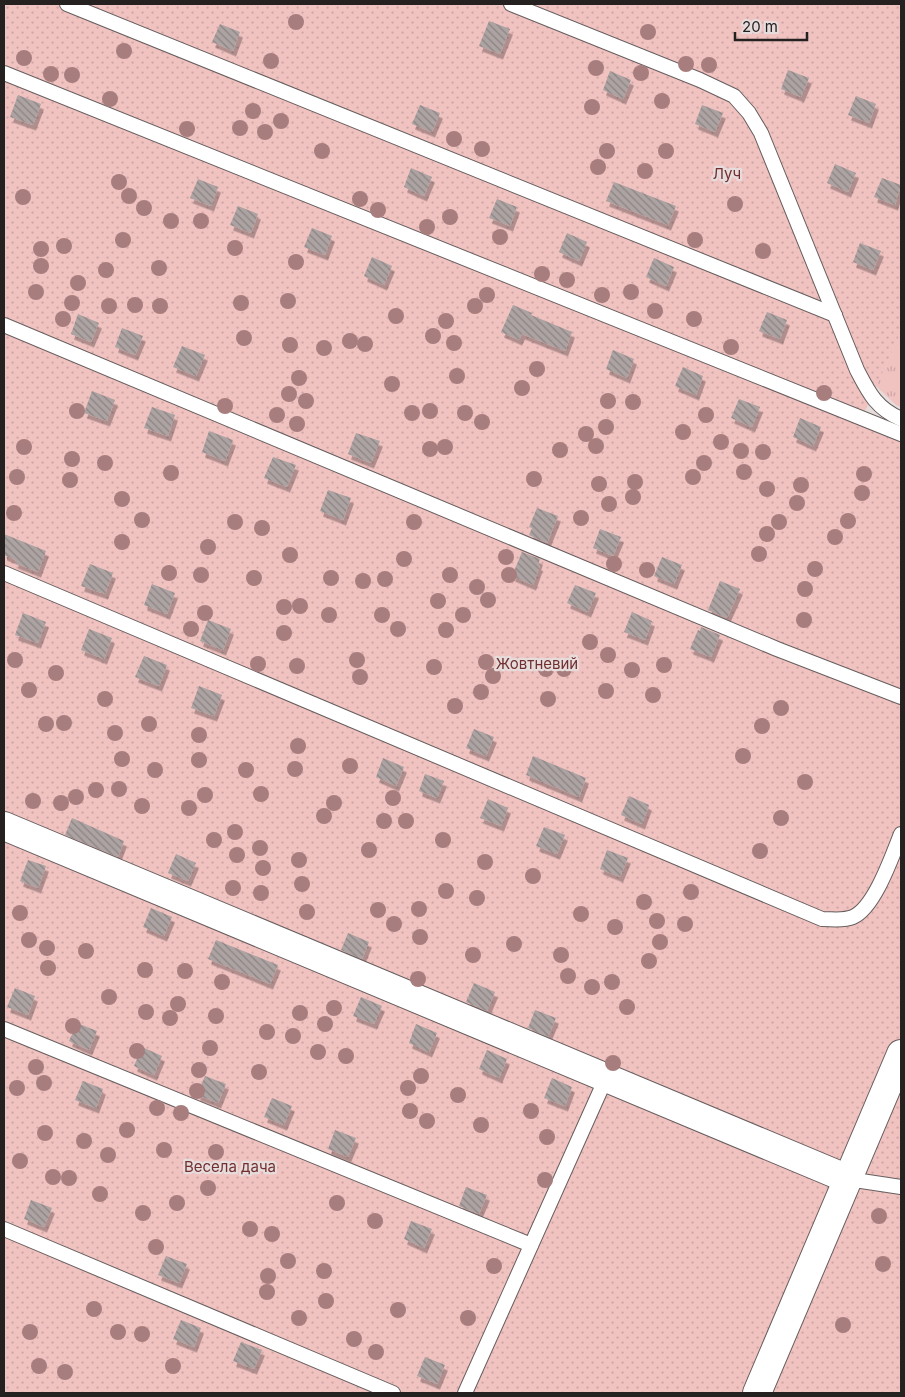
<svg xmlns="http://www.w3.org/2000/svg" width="905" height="1397" font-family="Inter,sans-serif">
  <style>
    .grass { fill: url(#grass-tufts) }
    .park { fill: url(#park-dots) }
    .building { fill: url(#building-back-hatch); filter: url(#shadow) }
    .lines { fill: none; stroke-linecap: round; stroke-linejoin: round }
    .service-casing { stroke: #675e5e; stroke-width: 16 }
    .minor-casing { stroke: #675e5e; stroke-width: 30 }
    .service { stroke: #fff; stroke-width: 14 }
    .minor { stroke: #fff; stroke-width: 28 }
    .tree { fill: #a77d7d }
    .labels { text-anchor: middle; stroke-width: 4.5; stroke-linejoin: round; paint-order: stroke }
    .park-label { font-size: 15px; fill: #732f30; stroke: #e6dcdc }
  </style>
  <defs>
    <pattern id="grass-tufts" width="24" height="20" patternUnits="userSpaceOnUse" patternTransform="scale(1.25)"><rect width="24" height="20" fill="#f0c2c0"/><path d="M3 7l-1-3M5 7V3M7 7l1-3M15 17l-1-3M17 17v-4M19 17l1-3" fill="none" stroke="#cea6a5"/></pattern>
    <pattern id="park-dots" width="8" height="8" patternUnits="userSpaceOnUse" patternTransform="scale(1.25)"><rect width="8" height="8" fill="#f0c2c0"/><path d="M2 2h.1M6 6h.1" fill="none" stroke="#cea6a5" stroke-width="1.8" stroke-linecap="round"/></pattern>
    <pattern id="building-back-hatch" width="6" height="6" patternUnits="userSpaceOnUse" patternTransform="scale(1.25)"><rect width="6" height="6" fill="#aca3a2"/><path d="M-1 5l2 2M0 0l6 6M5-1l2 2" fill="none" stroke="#8c8484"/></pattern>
    <filter id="shadow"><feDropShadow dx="3" dy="5.5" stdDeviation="0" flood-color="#0004"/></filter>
  </defs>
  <rect width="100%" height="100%" fill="#e6dcdc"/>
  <path class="grass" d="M901,332V407L896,405L876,386Z"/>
  <path class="park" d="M4,4H901V332L864,413L901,428V1393H4Z"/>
  <g class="building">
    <path d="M489,21L510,29L500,54L479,46Z"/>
    <path d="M220,24L240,32L233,51L212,42Z"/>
    <path d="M788,70L809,78L801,97L781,89Z"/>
    <path d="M610,71L631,80L623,99L603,90Z"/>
    <path d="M18,95L41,104L33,125L10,117Z"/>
    <path d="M856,96L876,104L869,123L848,115Z"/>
    <path d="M420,105L440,113L432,132L412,124Z"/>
    <path d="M702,105L723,113L715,132L695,124Z"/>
    <path d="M835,164L856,173L848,192L827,183Z"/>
    <path d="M411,168L432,177L424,196L404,187Z"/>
    <path d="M882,178L901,185L895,205L874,197Z"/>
    <path d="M198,179L218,187L211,206L190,198Z"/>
    <path d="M614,182L676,206L668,225L606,201Z"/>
    <path d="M497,199L517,207L510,226L489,218Z"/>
    <path d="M238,206L258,214L251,233L230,225Z"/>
    <path d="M312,228L332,236L325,255L304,247Z"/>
    <path d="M567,233L587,242L579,261L559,252Z"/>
    <path d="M860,243L881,251L873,270L853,262Z"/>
    <path d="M372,257L392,266L384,285L364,276Z"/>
    <path d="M654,258L674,267L666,286L646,277Z"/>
    <path d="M513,305L532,313L531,315L572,332L565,351L522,334L519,340L501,332Z"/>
    <path d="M767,312L787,320L780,339L759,331Z"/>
    <path d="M78,314L99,323L91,342L71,334Z"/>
    <path d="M122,328L143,336L135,355L115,347Z"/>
    <path d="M182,346L205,355L196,376L173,367Z"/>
    <path d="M613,350L634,359L627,378L606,369Z"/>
    <path d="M683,367L703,376L696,395L675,386Z"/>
    <path d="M92,391L115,400L107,421L84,413Z"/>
    <path d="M739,399L760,407L752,427L731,418Z"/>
    <path d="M152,407L175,415L168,436L144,428Z"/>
    <path d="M800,418L821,427L813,446L793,437Z"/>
    <path d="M209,431L233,440L225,461L202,452Z"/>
    <path d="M356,433L380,441L371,463L348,454Z"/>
    <path d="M273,457L296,465L287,487L264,478Z"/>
    <path d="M328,490L351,498L343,520L320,511Z"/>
    <path d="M537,508L558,516L547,543L529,535L532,528L529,527Z"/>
    <path d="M600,529L621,537L613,556L593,548Z"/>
    <path d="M4,534L46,551L38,572L15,563L16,560L4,555Z"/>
    <path d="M522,552L540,559L538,565H540L533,585L512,576Z"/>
    <path d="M662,557L682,565L674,584L654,576Z"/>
    <path d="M90,564L113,573L105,594L81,586Z"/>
    <path d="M720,581L740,589L727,618L708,610Z"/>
    <path d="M152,584L175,593L167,614L144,605Z"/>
    <path d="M575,585L596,593L588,612L567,603Z"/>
    <path d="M632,612L652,621L645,640L624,632Z"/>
    <path d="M23,613L46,622L38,643L15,635Z"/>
    <path d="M208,620L231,629L223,650L200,641Z"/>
    <path d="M701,627L720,635L711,657L690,649L698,630L700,631Z"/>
    <path d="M89,629L112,638L104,659L81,650Z"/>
    <path d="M144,656L167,665L159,686L135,677Z"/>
    <path d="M199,686L222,695L214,716L191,708Z"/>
    <path d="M474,729L494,737L486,756L466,748Z"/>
    <path d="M533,756L586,778L579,797L526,775Z"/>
    <path d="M383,758L404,767L396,786L376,777Z"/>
    <path d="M425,774L444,781L437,798L419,791Z"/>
    <path d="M629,796L649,805L642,824L621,815Z"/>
    <path d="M488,799L508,808L501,826L480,818Z"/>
    <path d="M72,818L124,841L118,857L65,835Z"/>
    <path d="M544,827L565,835L557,854L536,846Z"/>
    <path d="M607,850L628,858L620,877L600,869Z"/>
    <path d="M176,854L196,863L188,881L168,873Z"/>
    <path d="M28,860L46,866L38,888L20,881Z"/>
    <path d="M151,908L172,917L164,936L143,927Z"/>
    <path d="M348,933L369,942L362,959L341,950Z"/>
    <path d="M216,940L278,965L270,984L208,959Z"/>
    <path d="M474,983L495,992L487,1011L466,1002Z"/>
    <path d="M15,988L35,996L28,1015L7,1007Z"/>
    <path d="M361,997L382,1006L374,1024L353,1016Z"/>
    <path d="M535,1010L556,1018L548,1037L528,1028Z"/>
    <path d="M77,1023L97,1031L89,1050L69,1041Z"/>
    <path d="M416,1024L437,1033L429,1052L409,1043Z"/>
    <path d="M142,1047L162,1056L154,1075L134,1066Z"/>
    <path d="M487,1050L507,1059L499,1078L479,1069Z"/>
    <path d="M205,1076L226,1084L218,1103L197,1095Z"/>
    <path d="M552,1078L572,1087L565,1106L544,1098Z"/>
    <path d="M83,1081L103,1089L96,1108L75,1100Z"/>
    <path d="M272,1098L292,1106L284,1125L264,1117Z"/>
    <path d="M335,1130L356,1138L348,1157L328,1149Z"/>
    <path d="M466,1187L487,1195L479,1214L459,1206Z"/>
    <path d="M31,1200L52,1208L44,1227L24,1219Z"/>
    <path d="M411,1221L432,1229L424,1248L404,1239Z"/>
    <path d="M166,1256L187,1264L179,1283L158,1275Z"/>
    <path d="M181,1320L201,1328L194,1347L173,1339Z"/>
    <path d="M241,1342L262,1350L254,1369L233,1361Z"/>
    <path d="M425,1357L445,1365L437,1384L417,1376Z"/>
  </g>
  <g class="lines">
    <defs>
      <g id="service">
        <path d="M67,4L835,315"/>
        <path d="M511,4L700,80L734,96L749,113L761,133L857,370C869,393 876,408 901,419"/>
        <path d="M4,73L901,434"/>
        <path d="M4,325L777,649L901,697"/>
        <path d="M4,573L822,919C833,919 843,921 853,917C875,907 892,856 901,834"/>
        <path d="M4,1029L531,1245"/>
        <path d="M848,1179L901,1187"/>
        <path d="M4,1229L393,1393"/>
        <path d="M465,1393L606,1078"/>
      </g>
      <g id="minor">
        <path d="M4,826L848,1179"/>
        <path d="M757,1393L901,1054"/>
      </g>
    </defs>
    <use href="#service" class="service-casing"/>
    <use href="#minor" class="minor-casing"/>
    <use href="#service" class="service"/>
    <use href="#minor" class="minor"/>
  </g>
  <g class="tree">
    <circle cx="296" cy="22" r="8"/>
    <circle cx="648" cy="32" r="8"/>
    <circle cx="124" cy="51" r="8"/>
    <circle cx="24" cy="58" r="8"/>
    <circle cx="271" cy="61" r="8"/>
    <circle cx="686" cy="64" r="8"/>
    <circle cx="709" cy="65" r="8"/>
    <circle cx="596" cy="68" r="8"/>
    <circle cx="641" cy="73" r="8"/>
    <circle cx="51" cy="74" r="8"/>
    <circle cx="72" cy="75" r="8"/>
    <circle cx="110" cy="99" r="8"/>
    <circle cx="662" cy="101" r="8"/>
    <circle cx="592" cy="107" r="8"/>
    <circle cx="253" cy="111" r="8"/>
    <circle cx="281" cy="121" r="8"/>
    <circle cx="240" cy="128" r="8"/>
    <circle cx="187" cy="129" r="8"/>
    <circle cx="265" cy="132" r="8"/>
    <circle cx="454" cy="139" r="8"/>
    <circle cx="482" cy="149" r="8"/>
    <circle cx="322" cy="151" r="8"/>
    <circle cx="607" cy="151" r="8"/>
    <circle cx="666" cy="151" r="8"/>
    <circle cx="598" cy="167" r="8"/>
    <circle cx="645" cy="171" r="8"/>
    <circle cx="119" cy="182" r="8"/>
    <circle cx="129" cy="196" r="8"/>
    <circle cx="23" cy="197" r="8"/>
    <circle cx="360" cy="199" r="8"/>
    <circle cx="735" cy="204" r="8"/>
    <circle cx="144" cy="208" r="8"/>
    <circle cx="378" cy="210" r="8"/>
    <circle cx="450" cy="217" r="8"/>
    <circle cx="171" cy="221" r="8"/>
    <circle cx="201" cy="221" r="8"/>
    <circle cx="427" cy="227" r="8"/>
    <circle cx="500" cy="237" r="8"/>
    <circle cx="123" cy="240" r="8"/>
    <circle cx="695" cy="240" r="8"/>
    <circle cx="64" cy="246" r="8"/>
    <circle cx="235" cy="248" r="8"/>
    <circle cx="41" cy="249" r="8"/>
    <circle cx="763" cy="251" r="8"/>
    <circle cx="296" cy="262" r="8"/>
    <circle cx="41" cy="266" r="8"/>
    <circle cx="159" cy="268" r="8"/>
    <circle cx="106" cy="270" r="8"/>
    <circle cx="542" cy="274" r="8"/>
    <circle cx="567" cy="280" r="8"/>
    <circle cx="78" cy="283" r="8"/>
    <circle cx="36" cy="292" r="8"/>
    <circle cx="631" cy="292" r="8"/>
    <circle cx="487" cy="295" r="8"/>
    <circle cx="602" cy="295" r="8"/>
    <circle cx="288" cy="301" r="8"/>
    <circle cx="72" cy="303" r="8"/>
    <circle cx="241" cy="303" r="8"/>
    <circle cx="135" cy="305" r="8"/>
    <circle cx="109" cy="306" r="8"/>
    <circle cx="160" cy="306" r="8"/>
    <circle cx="475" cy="306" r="8"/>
    <circle cx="655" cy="311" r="8"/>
    <circle cx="396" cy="316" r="8"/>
    <circle cx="63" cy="319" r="8"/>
    <circle cx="694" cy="319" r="8"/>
    <circle cx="446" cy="321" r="8"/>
    <circle cx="433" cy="336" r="8"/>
    <circle cx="244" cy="338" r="8"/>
    <circle cx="350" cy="341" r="8"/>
    <circle cx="454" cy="343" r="8"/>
    <circle cx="365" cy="344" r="8"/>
    <circle cx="290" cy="345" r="8"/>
    <circle cx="731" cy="347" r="8"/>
    <circle cx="324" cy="348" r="8"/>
    <circle cx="537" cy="369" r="8"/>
    <circle cx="457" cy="376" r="8"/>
    <circle cx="299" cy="378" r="8"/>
    <circle cx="392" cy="384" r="8"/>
    <circle cx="522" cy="388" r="8"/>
    <circle cx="824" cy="393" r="8"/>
    <circle cx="289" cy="394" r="8"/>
    <circle cx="306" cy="401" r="8"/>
    <circle cx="608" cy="401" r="8"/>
    <circle cx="633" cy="402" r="8"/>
    <circle cx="225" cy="406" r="8"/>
    <circle cx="77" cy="411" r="8"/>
    <circle cx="430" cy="411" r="8"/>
    <circle cx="412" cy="413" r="8"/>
    <circle cx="465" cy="413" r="8"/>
    <circle cx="277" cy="415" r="8"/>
    <circle cx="706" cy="415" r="8"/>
    <circle cx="482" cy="422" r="8"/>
    <circle cx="297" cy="424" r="8"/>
    <circle cx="606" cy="427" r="8"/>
    <circle cx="683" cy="432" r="8"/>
    <circle cx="586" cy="434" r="8"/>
    <circle cx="721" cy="442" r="8"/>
    <circle cx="596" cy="446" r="8"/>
    <circle cx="24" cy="447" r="8"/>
    <circle cx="445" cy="447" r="8"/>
    <circle cx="430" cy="449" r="8"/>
    <circle cx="560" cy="450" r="8"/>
    <circle cx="741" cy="451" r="8"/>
    <circle cx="763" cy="452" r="8"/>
    <circle cx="72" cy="459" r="8"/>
    <circle cx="105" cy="463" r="8"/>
    <circle cx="704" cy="463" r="8"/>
    <circle cx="744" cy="472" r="8"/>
    <circle cx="171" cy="473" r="8"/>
    <circle cx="864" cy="474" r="8"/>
    <circle cx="17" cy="477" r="8"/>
    <circle cx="693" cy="477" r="8"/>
    <circle cx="534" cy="479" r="8"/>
    <circle cx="70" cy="480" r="8"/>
    <circle cx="635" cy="482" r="8"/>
    <circle cx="599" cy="484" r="8"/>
    <circle cx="801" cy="485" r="8"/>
    <circle cx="767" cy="489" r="8"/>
    <circle cx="862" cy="493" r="8"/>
    <circle cx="633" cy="497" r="8"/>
    <circle cx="122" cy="499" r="8"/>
    <circle cx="797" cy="503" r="8"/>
    <circle cx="609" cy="504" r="8"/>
    <circle cx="14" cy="513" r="8"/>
    <circle cx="581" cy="518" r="8"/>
    <circle cx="142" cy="520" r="8"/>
    <circle cx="848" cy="521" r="8"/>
    <circle cx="235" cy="522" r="8"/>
    <circle cx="414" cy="522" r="8"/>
    <circle cx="779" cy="522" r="8"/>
    <circle cx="262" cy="528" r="8"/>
    <circle cx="767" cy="534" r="8"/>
    <circle cx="835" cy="537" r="8"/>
    <circle cx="122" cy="542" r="8"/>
    <circle cx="208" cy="547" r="8"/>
    <circle cx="759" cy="554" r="8"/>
    <circle cx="290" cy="555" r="8"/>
    <circle cx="506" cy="557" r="8"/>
    <circle cx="404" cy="559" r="8"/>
    <circle cx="614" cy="564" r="8"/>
    <circle cx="815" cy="569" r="8"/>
    <circle cx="647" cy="570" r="8"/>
    <circle cx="169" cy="573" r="8"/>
    <circle cx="201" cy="575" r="8"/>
    <circle cx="450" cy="575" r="8"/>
    <circle cx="509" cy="575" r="8"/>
    <circle cx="254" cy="578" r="8"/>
    <circle cx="331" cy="578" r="8"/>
    <circle cx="385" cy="579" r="8"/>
    <circle cx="363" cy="581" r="8"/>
    <circle cx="477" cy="587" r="8"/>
    <circle cx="805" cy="589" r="8"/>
    <circle cx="488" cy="600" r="8"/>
    <circle cx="438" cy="601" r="8"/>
    <circle cx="300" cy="606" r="8"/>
    <circle cx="284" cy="607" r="8"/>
    <circle cx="205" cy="613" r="8"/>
    <circle cx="329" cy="615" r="8"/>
    <circle cx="382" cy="615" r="8"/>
    <circle cx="463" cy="615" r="8"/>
    <circle cx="804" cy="620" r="8"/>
    <circle cx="191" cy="629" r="8"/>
    <circle cx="398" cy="629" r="8"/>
    <circle cx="446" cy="630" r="8"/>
    <circle cx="284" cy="633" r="8"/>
    <circle cx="590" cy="642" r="8"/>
    <circle cx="608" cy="655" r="8"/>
    <circle cx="15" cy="660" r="8"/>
    <circle cx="357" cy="660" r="8"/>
    <circle cx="486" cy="662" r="8"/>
    <circle cx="258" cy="664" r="8"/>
    <circle cx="664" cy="665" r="8"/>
    <circle cx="297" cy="666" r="8"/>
    <circle cx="434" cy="667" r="8"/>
    <circle cx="546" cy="669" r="8"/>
    <circle cx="564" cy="669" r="8"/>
    <circle cx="632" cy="670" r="8"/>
    <circle cx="56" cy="673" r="8"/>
    <circle cx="493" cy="676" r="8"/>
    <circle cx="360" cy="677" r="8"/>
    <circle cx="29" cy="690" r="8"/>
    <circle cx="606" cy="691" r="8"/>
    <circle cx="481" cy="692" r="8"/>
    <circle cx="653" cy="695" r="8"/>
    <circle cx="105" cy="699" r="8"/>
    <circle cx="548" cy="699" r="8"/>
    <circle cx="455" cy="706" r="8"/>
    <circle cx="781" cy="708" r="8"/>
    <circle cx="64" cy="723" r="8"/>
    <circle cx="46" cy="724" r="8"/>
    <circle cx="149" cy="724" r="8"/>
    <circle cx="762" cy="726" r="8"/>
    <circle cx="115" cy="733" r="8"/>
    <circle cx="199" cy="735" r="8"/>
    <circle cx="298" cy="746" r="8"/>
    <circle cx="743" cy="756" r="8"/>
    <circle cx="122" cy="759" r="8"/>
    <circle cx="199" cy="760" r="8"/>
    <circle cx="350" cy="766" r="8"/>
    <circle cx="295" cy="769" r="8"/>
    <circle cx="155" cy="770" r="8"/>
    <circle cx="246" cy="770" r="8"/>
    <circle cx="805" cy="782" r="8"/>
    <circle cx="119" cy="789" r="8"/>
    <circle cx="96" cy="790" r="8"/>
    <circle cx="261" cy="794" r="8"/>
    <circle cx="205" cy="795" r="8"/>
    <circle cx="76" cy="797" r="8"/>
    <circle cx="393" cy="798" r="8"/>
    <circle cx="33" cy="801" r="8"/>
    <circle cx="61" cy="803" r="8"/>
    <circle cx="334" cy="803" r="8"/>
    <circle cx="142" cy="806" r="8"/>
    <circle cx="189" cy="808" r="8"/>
    <circle cx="324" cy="816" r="8"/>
    <circle cx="781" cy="818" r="8"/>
    <circle cx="384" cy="821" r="8"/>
    <circle cx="406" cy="821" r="8"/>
    <circle cx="235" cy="832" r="8"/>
    <circle cx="214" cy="840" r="8"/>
    <circle cx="443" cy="840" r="8"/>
    <circle cx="260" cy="848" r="8"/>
    <circle cx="369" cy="850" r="8"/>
    <circle cx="760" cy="851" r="8"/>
    <circle cx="237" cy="855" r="8"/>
    <circle cx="299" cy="860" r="8"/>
    <circle cx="485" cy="862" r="8"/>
    <circle cx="263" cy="868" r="8"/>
    <circle cx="533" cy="876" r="8"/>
    <circle cx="302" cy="884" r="8"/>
    <circle cx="233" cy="888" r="8"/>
    <circle cx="446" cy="891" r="8"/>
    <circle cx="691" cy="892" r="8"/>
    <circle cx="261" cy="893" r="8"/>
    <circle cx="477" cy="898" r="8"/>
    <circle cx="644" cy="902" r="8"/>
    <circle cx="419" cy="909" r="8"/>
    <circle cx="378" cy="910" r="8"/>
    <circle cx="307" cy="912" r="8"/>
    <circle cx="20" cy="913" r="8"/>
    <circle cx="581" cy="914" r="8"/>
    <circle cx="657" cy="921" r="8"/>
    <circle cx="394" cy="924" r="8"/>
    <circle cx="685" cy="924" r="8"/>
    <circle cx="615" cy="927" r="8"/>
    <circle cx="420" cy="937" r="8"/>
    <circle cx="29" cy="940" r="8"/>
    <circle cx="660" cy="942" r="8"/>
    <circle cx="514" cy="944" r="8"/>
    <circle cx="47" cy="948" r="8"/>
    <circle cx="86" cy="951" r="8"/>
    <circle cx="473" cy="955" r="8"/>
    <circle cx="561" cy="955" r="8"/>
    <circle cx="649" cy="961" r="8"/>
    <circle cx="48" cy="968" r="8"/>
    <circle cx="145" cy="970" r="8"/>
    <circle cx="185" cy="971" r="8"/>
    <circle cx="568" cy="976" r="8"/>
    <circle cx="418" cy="979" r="8"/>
    <circle cx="222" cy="982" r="8"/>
    <circle cx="612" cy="982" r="8"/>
    <circle cx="592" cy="987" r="8"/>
    <circle cx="109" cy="997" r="8"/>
    <circle cx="178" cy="1004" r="8"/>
    <circle cx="627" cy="1007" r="8"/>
    <circle cx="334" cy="1008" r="8"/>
    <circle cx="146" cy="1012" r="8"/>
    <circle cx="300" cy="1013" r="8"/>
    <circle cx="216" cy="1016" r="8"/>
    <circle cx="170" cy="1018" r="8"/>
    <circle cx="325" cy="1024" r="8"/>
    <circle cx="73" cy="1026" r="8"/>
    <circle cx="267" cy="1032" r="8"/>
    <circle cx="293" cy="1036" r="8"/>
    <circle cx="210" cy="1048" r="8"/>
    <circle cx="137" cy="1051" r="8"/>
    <circle cx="318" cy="1052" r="8"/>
    <circle cx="346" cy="1056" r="8"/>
    <circle cx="613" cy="1063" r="8"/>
    <circle cx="36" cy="1067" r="8"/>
    <circle cx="199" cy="1070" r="8"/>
    <circle cx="259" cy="1072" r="8"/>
    <circle cx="421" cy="1076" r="8"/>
    <circle cx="44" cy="1083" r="8"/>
    <circle cx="17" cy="1088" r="8"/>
    <circle cx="408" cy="1088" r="8"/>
    <circle cx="197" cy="1091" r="8"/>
    <circle cx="458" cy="1095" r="8"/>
    <circle cx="157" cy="1108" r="8"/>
    <circle cx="410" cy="1111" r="8"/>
    <circle cx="531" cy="1111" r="8"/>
    <circle cx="181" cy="1113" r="8"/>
    <circle cx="427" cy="1121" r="8"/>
    <circle cx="481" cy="1125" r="8"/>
    <circle cx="127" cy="1130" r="8"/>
    <circle cx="45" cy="1133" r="8"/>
    <circle cx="547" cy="1137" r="8"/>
    <circle cx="84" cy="1141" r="8"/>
    <circle cx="164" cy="1150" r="8"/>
    <circle cx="216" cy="1152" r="8"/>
    <circle cx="108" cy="1155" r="8"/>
    <circle cx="20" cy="1161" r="8"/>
    <circle cx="53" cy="1177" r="8"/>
    <circle cx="69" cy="1178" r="8"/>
    <circle cx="545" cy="1180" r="8"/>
    <circle cx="208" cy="1188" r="8"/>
    <circle cx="100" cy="1194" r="8"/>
    <circle cx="177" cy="1203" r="8"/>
    <circle cx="337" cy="1203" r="8"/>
    <circle cx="143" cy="1213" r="8"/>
    <circle cx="879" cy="1216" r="8"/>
    <circle cx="375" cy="1221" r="8"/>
    <circle cx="250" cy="1229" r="8"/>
    <circle cx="272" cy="1234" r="8"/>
    <circle cx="156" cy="1247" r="8"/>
    <circle cx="288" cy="1261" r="8"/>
    <circle cx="883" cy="1264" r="8"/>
    <circle cx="494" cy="1266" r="8"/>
    <circle cx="324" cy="1271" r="8"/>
    <circle cx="268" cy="1276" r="8"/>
    <circle cx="267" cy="1292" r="8"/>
    <circle cx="326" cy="1301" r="8"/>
    <circle cx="94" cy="1309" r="8"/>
    <circle cx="398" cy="1310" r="8"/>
    <circle cx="299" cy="1318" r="8"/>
    <circle cx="468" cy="1318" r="8"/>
    <circle cx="843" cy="1325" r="8"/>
    <circle cx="30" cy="1332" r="8"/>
    <circle cx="118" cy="1332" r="8"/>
    <circle cx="142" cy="1334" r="8"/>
    <circle cx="354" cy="1339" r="8"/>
    <circle cx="376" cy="1352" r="8"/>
    <circle cx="39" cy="1366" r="8"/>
    <circle cx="173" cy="1366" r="8"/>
    <circle cx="65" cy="1372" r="8"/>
  </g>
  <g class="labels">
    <g class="park-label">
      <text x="727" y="179">Луч</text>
      <text x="537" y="669">Жовтневий</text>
      <text x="230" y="1172">Весела дача</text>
    </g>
  </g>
  <rect width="905" height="1397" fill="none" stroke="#252121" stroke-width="10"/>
  <path d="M735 32v8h72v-8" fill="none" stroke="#252121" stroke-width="2.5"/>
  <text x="742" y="32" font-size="15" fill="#252121" stroke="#e6dcdc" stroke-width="4" paint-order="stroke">20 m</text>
</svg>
